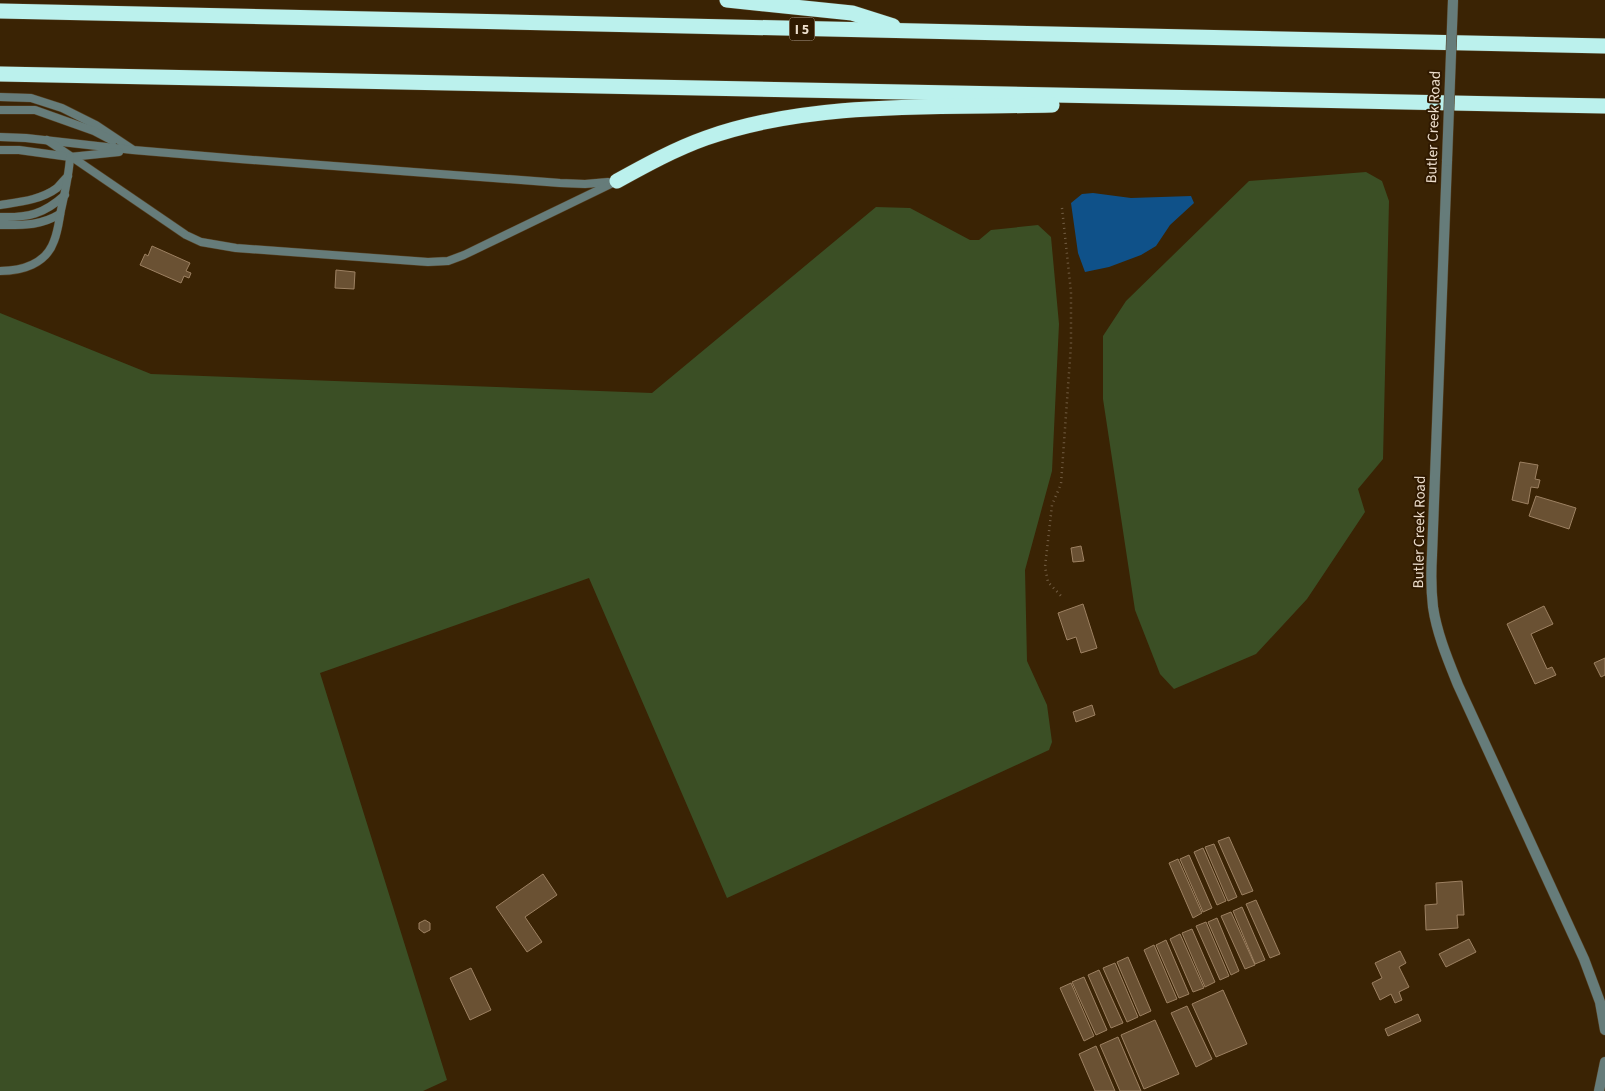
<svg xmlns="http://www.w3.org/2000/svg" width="1605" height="1091" font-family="'Source Sans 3',sans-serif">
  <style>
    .green { fill: #3b4f25 }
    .water { fill: #0f5189 }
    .building { fill: #6a5133; stroke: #9d8162 }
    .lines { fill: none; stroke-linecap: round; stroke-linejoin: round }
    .service-casing { stroke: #564124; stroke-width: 9 }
    .tertiary-casing { stroke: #564124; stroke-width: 11 }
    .motorway-casing { stroke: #564124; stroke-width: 16 }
    .path { stroke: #735e44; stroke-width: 2.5; stroke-dasharray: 1 4; stroke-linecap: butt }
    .service { stroke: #667c7a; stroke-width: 8 }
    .tertiary { stroke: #667c7a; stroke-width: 10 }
    .motorway { stroke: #bbf1ed; stroke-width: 15 }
    .tertiary-bridge-casing { stroke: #564124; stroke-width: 11; stroke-linecap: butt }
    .tertiary-bridge { stroke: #667c7a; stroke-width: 10 }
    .labels { text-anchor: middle; stroke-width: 4; stroke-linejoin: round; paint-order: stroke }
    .shield { fill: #2f1900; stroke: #b3a28f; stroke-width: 1 }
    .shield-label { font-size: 14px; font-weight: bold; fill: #ecddcc }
    .street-label { font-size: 15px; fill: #ecddcc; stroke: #2f1900 }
  </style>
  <rect width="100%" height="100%" fill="#3a2304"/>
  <g class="green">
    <path d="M1366,172L1382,181L1389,201L1383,459L1358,489L1365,512L1307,599L1256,654L1174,689L1160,674L1135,610L1103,399V336L1126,301L1249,181Z"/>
    <path d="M876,207L910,208L970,240H979L991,230L1038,225L1051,237L1059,324L1052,471L1025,570L1027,661L1047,705L1052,742L1049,750L727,898L589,578L320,673L447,1080L423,1091H0V313L151,374L652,393Z"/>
  </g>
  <path class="water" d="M1093,193L1131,198L1191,196L1194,203L1170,225L1156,246L1141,255L1109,267L1085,272L1078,253L1071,203L1082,194Z"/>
  <g class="building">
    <path d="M152,246L190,263L186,271L191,273L189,278L184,276L181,283L140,265L145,254L148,256Z"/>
    <path d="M336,270L355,272L354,289L335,288Z"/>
    <path d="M1520,462L1538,465L1535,479L1540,480L1538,488L1531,487L1528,504L1512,500Z"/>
    <path d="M1536,496L1576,508L1569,529L1529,516Z"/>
    <path d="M1081,546L1084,561L1073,562L1071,548Z"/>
    <path d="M1083,604L1097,648L1081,653L1076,637L1067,640L1058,613Z"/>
    <path d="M1544,606L1553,624L1531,634L1547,669L1552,667L1556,675L1535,684L1507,624Z"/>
    <path d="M1605,658V675L1601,677L1594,663Z"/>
    <path d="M1092,705L1095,715L1076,722L1073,712Z"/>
    <path d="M1229,837L1253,891L1242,895L1218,841Z"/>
    <path d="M1214,844L1237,897L1228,901L1205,847Z"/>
    <path d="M1203,848L1226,901L1217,905L1194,852Z"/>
    <path d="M1189,855L1212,908L1203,912L1180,859Z"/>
    <path d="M1178,859L1202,913L1193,918L1169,863Z"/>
    <path d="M543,874L557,895L525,917L542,942L527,952L496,907Z"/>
    <path d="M1462,881L1464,915H1457L1458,928L1426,930L1425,905L1437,904L1436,883Z"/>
    <path d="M1256,900L1280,954L1270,958L1246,904Z"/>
    <path d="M1242,907L1265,960L1255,964L1233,911Z"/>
    <path d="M1231,912L1255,965L1245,969L1221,916Z"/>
    <path d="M1217,918L1239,971L1231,975L1208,922Z"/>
    <path d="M425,920L430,923V930L424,933L419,929V923Z"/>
    <path d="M1206,922L1229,976L1220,980L1196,926Z"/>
    <path d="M1192,929L1215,982L1205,987L1182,933Z"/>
    <path d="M1180,934L1204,988L1193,992L1170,939Z"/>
    <path d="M1469,939L1476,952L1446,967L1439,954Z"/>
    <path d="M1166,940L1189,994L1179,998L1156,945Z"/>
    <path d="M1154,945L1177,999L1167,1003L1144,950Z"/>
    <path d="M1400,951L1406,963L1399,967L1409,987L1399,992L1402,1000L1395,1003L1391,994L1380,1000L1372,983L1382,978L1375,963Z"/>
    <path d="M1128,957L1151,1011L1140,1016L1117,962Z"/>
    <path d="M1115,963L1138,1017L1127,1022L1103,968Z"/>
    <path d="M471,968L491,1010L470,1020L450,978Z"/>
    <path d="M1099,970L1123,1023L1111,1028L1088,975Z"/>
    <path d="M1084,977L1107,1030L1096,1035L1072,982Z"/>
    <path d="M1071,983L1094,1036L1084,1041L1060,988Z"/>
    <path d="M1223,990L1247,1044L1216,1057L1192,1004Z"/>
    <path d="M1187,1006L1212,1059L1196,1067L1171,1013Z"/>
    <path d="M1418,1014L1421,1021L1388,1036L1385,1029Z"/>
    <path d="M1155,1020L1179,1074L1144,1089L1121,1035Z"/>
    <path d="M1118,1037L1141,1091H1120L1100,1045Z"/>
    <path d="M1096,1046L1115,1091H1095L1079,1054Z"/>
  </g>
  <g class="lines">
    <defs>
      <g id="service">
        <path d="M0,97L31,98L62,108L96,125L132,149"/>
        <path d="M0,110H35L94,131L113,141"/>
        <path d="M0,137L26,138L133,150L240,159L560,183L585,184L608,182"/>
        <path d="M47,140L186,235L201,242L236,248L428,262L448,261L464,255L617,181"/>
        <path d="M0,150H19L70,157L119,152"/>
        <path d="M0,205C19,202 41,200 57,188C61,184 64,180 68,176"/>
        <path d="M0,217C28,218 44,214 65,195"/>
        <path d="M0,225C23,225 40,226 60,214"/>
        <path d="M0,271C22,271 46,264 54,241C58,231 59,221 61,210C65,192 69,175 70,157"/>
      </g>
      <g id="tertiary">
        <path d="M1447,161L1432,555C1431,572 1431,590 1433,607C1437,634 1448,660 1458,685L1584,959L1600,1002L1605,1030"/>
        <path d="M1599,1091L1605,1062"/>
      </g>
      <g id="motorway">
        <path d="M727,0L852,13L893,26"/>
        <path d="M0,11L1605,46"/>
        <path d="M0,74L1605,106"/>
        <path d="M617,181C646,165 675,149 706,138C813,100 939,108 1052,105"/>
      </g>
    </defs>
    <use href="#service" class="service-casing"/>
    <use href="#tertiary" class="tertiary-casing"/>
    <use href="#motorway" class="motorway-casing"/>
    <path class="path" d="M1062,208L1071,292V345L1061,484L1052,505L1045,567L1048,582L1062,597"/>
    <use href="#service" class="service"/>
    <use href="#tertiary" class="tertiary"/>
    <use href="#motorway" class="motorway"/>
    <defs>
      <path id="tertiary-bridge" d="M1447,161L1453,0"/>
    </defs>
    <use href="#tertiary-bridge" class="tertiary-bridge-casing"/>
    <use href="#tertiary-bridge" class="tertiary-bridge"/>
  </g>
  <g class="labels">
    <rect class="shield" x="789.5" y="17.5" width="25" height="23" rx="4"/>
    <g class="shield-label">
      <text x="802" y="34">I 5</text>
    </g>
    <g class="street-label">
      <text transform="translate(1433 127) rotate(-88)" y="5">Butler Creek Road</text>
      <text transform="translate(1419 532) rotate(-89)" y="5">Butler Creek Road</text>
    </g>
  </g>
</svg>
